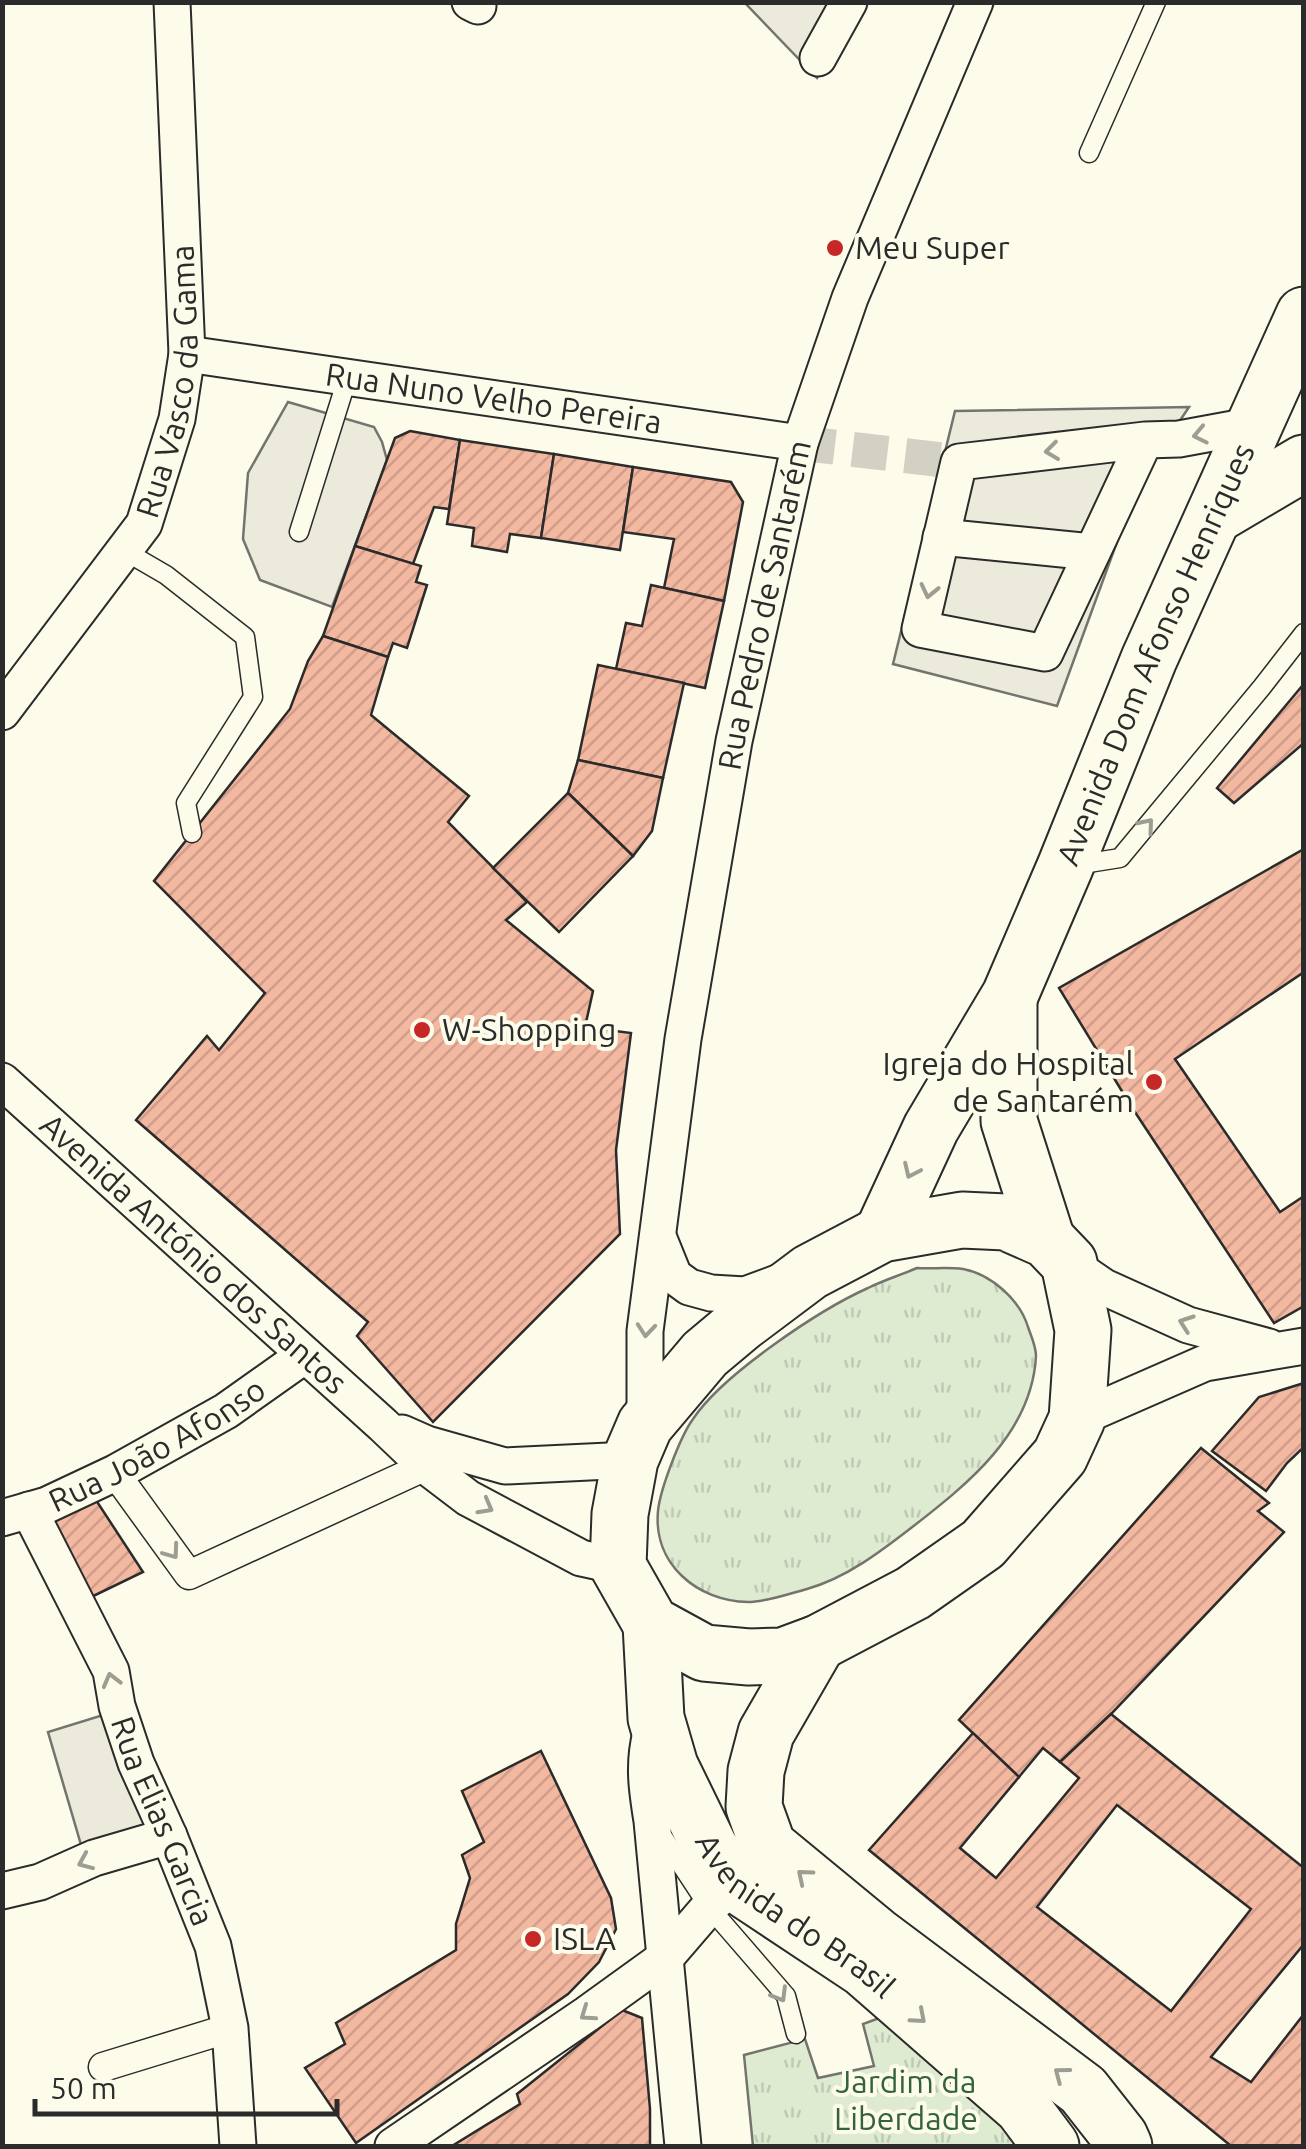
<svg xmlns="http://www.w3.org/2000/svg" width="1306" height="2149" font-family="Ubuntu,sans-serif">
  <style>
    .grass { fill: url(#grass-tufts); stroke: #74746e; stroke-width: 2.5 }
    .parking { fill: #eceadb; stroke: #74746e; stroke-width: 2.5 }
    .building { fill: url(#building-hatch); stroke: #2b2b2b; stroke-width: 2.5; fill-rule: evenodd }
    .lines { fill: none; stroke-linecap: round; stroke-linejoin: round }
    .minor-tunnel { stroke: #d3d1c4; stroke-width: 35; stroke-dasharray: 35 18; stroke-linecap: butt }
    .service-casing { stroke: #2b2b2b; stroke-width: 21 }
    .pedestrian-casing { stroke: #2b2b2b; stroke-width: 31 }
    .minor-casing { stroke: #2b2b2b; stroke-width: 39 }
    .primary-casing { stroke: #2b2b2b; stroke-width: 59 }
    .service { stroke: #fdfbea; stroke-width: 18 }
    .pedestrian { stroke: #fdfbea; stroke-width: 28 }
    .minor { stroke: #fdfbea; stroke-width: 35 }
    .primary { stroke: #fdfbea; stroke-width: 55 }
    .oneway { stroke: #9e9d94 }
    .poi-dot { fill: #c62828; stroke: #fdfbea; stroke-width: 4 }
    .labels { text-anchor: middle; stroke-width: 8; stroke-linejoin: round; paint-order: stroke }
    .poi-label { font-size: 32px; fill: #2b2b2b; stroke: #fdfbea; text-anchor: start }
    .street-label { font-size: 32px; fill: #2b2b2b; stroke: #fdfbea }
    .park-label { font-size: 32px; fill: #34623c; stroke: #fdfbea }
  </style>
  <defs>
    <pattern id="grass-tufts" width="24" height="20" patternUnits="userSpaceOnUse" patternTransform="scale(2.5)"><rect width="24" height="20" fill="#deebd1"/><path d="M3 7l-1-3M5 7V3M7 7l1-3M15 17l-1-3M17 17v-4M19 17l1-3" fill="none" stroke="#bfcab4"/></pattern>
    <pattern id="building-hatch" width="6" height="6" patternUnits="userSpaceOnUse" patternTransform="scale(2.5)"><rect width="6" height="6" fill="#f2b8a0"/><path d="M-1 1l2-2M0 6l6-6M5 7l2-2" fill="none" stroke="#d09e8a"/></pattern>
  </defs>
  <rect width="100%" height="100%" fill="#fdfbea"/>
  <g class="grass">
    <path d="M917,1268C932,1269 948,1267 963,1269C991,1274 1020,1300 1028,1327C1031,1336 1036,1346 1036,1356C1032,1433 968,1484 911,1528C880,1552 846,1578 807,1589C788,1594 767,1602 748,1602C697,1601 653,1564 658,1511C660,1490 680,1437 693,1419C722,1375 819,1310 868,1288C884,1280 901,1275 917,1268Z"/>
    <path d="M882,2017L951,2073L1023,2146H753L744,2055L805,2039L818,2078L874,2066L863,2024Z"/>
  </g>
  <g class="parking">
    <path d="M745,3H859L817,78Z"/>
    <path d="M288,402L374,427L382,442L387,460L332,607L260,580L243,539L248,473Z"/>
    <path d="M1189,407L1139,482L1057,706L893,664L955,411Z"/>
    <path d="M116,1711L161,1834L84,1855L48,1732Z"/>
  </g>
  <g class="building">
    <path d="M410,431L460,440L449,509L434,507L413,564L355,546L395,438Z"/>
    <path d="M460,440L554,454L541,538L510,534L507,552L472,546L474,528L447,524Z"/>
    <path d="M554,454L633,467L620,550L541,538Z"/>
    <path d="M633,467L731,482L743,502L724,601L664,588L674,539L623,532Z"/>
    <path d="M355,546L421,566L416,582L427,585L407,648L393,643L388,657L323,636Z"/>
    <path d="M651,585L724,601L705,688L616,669L626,623L642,626Z"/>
    <path d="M323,636L388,657L371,715L469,796L448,822L527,902L506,920L593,991L585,1027L631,1033L616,1150L620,1234L433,1422L357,1336L368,1322L136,1120L207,1036L219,1050L265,993L154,881L290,709L308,661Z"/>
    <path d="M598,665L684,683L663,778L578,760Z"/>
    <path d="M1302,686L1304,743L1234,803L1217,788Z"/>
    <path d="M578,760L663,778L652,831L633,856L568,793Z"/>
    <path d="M568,793L633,856L559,932L493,868Z"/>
    <path d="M1304,849V972L1175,1059L1280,1212L1304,1196V1306L1274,1323L1131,1106L1059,988Z"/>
    <path d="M1304,1383V1447L1287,1463L1266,1491L1212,1451L1259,1397Z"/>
    <path d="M1201,1448L1269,1503L1258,1511L1284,1532L1111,1714L1060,1762L1043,1748L1019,1777L959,1720Z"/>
    <path d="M92,1494L143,1572L83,1601L37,1514Z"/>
    <path d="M1111,1714L1304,1868V1944L1211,2057L1251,2082L1304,2014V2146H1231L869,1850L973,1733L1019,1777L960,1848L996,1878L1079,1778L1060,1762ZM1117,1805L1251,1909L1171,2011L1037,1907Z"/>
    <path d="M541,1751L611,1898L616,1929L599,1962L568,1994L356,2143L305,2068L345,2044L336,2023L456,1950V1924L470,1878L462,1855L484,1842L462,1791Z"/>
    <path d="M622,2010L642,2018L650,2109V2146H452L520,2104L517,2094Z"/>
  </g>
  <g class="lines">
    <path class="minor-tunnel" d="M800,443L959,462"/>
    <defs>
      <g id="service">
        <path d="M1089,153L1156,2"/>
        <path d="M299,532L348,376"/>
        <path d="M123,550L166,575L245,637L253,697L186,803L192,833"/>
        <path d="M1076,865L1120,858L1262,687L1304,633"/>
        <path d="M661,1834L709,1907L786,1996L796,2034"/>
      </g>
      <g id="pedestrian">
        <path d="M115,1473L189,1575L426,1466"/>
        <path d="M103,2067L230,2028"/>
      </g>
      <g id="minor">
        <path d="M470,2L478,6"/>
        <path d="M818,58L849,2"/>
        <path id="s1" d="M187,354L800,443"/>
        <path d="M1145,440L1045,653L920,629L959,462L1145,440L1179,439L1255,425"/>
        <path d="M941,537L1092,552"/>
        <path id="s2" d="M2,712L144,524L177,419L187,354L172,2"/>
        <path id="s3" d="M2,1081L383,1425L426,1466L468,1498L581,1558L618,1566"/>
        <path d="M659,1239L674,1276L689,1287L711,1293L745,1295L780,1282"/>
        <path d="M1069,1263L1104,1287L1188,1325L1269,1347"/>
        <path d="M1077,1419L1205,1363L1304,1346"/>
        <path id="s4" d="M645,1425V1331L683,1039L734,741L800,443L850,298L975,2"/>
        <path d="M402,1433L427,1444L505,1466L630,1460"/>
        <path id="s5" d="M29,1510L111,1671L117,1706L136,1763L169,1836L213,1946L230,2028L238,2146"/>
        <path id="s6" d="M2,1518L47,1505L115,1473L226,1411L305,1355"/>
        <path d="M651,1733C643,1764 647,1790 652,1821L683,2146"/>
        <path d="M2,1891L40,1882L94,1858L169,1836"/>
        <path d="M393,2146L587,2014L666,1957L709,1907L736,1884"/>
      </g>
      <g id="primary">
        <path d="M1214,516L1304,463"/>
        <path d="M1009,998V1121L1047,1240"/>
        <path d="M962,1220L1006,1222L1047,1240L1069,1263L1083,1330L1077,1419L1060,1456L983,1544L913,1593L818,1643L783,1656L749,1657L704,1653L651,1624L618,1566L620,1514L630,1460L645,1425L705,1354L742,1323L810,1272L882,1234Z"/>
        <path id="s7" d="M882,1234L931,1128L1010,995L1065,867L1149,659L1304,315"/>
        <path id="s8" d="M651,1624L656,1718L670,1766L710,1848L736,1884L864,1969L1022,2107L1051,2146"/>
        <path d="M818,1643L766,1733L756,1771L754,1807L768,1846L876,1935L1083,2090L1120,2137L1124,2146"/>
      </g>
    </defs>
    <use href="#service" class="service-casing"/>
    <use href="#pedestrian" class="pedestrian-casing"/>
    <use href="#minor" class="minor-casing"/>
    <use href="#primary" class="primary-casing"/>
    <use href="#service" class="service"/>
    <use href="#pedestrian" class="pedestrian"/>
    <use href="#minor" class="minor"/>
    <use href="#primary" class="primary"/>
  </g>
  <defs><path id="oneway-chevron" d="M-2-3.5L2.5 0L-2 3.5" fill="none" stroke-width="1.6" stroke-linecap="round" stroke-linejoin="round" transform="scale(2.5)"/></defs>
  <g class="oneway">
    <use href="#oneway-chevron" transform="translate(1200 435) rotate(168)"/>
    <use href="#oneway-chevron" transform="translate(1052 451) rotate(173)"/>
    <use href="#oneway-chevron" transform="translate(929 591) rotate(103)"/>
    <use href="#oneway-chevron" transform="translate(1147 825) rotate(-50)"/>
    <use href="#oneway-chevron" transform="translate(911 1171) rotate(115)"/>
    <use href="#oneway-chevron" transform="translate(1186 1323) rotate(-160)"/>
    <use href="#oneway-chevron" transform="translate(646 1330) rotate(95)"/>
    <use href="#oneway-chevron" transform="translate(486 1507) rotate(29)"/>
    <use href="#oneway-chevron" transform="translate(172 1552) rotate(54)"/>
    <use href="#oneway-chevron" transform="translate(111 1680) rotate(-105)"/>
    <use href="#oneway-chevron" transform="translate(85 1862) rotate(157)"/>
    <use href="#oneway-chevron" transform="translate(804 1876) rotate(-140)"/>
    <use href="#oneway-chevron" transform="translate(780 1995) rotate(59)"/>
    <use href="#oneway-chevron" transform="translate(587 2014) rotate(145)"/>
    <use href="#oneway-chevron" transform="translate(919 2017) rotate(41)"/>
    <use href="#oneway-chevron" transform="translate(1061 2074) rotate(-143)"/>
  </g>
  <g class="poi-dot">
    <circle cx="835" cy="248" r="10"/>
    <circle cx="422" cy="1030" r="10"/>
    <circle cx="1154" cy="1082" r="10"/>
    <circle cx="533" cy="1939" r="10"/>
  </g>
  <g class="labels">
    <g class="poi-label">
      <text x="855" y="259">Meu Super</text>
      <text x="442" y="1041">W-Shopping</text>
      <text x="1134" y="1075" text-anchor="end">Igreja do Hospital<tspan x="1134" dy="37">de Santarém</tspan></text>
      <text x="553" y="1950">ISLA</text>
    </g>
    <g class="street-label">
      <text dy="11" stroke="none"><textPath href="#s2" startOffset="382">Rua Vasco da Gama</textPath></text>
      <text dy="11" stroke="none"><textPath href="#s1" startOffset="310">Rua Nuno Velho Pereira</textPath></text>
      <text dy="11" stroke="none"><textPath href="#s4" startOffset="830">Rua Pedro de Santarém</textPath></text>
      <text dy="11" stroke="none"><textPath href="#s7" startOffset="642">Avenida Dom Afonso Henriques</textPath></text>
      <text dy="11" stroke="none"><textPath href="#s3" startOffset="258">Avenida António dos Santos</textPath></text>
      <text dy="11" stroke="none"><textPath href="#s6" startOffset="172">Rua João Afonso</textPath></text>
      <text dy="11" stroke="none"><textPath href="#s5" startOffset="340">Rua Elias Garcia</textPath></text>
      <text dy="11" stroke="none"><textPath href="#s8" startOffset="345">Avenida do Brasil</textPath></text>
    </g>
    <g class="park-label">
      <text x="906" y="2093">Jardim da<tspan x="906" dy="37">Liberdade</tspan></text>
    </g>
  </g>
  <rect width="1306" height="2149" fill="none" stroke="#2b2b2b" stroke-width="10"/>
  <path d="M35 2099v15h302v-15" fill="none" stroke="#2b2b2b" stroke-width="5"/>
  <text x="50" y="2099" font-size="30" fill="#2b2b2b" stroke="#fdfbea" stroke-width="8" paint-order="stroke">50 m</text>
</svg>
